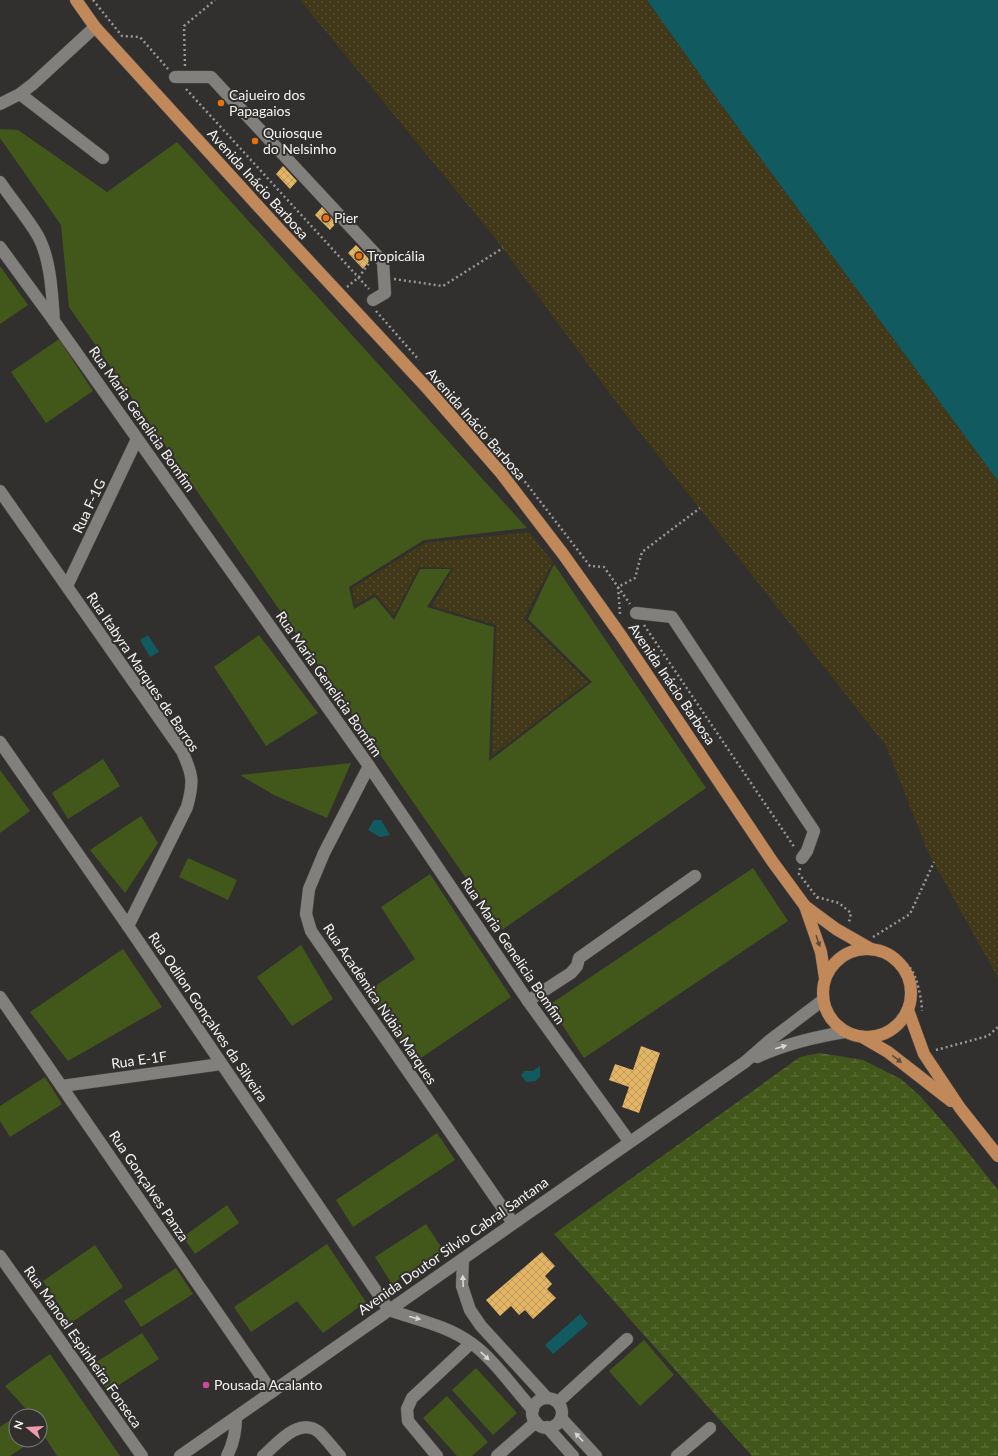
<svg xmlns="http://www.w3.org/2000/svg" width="998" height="1456" font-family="Lato,sans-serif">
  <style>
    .grass { fill: #42571a }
    .wetland { fill: url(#wetland-marsh) }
    .sand { fill: url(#sand-dots) }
    .water { fill: #115b60 }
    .building { fill: url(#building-cross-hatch) }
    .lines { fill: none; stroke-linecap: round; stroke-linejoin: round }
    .minor-casing { stroke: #4f4d4b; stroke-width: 13 }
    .major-casing { stroke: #4f4d4b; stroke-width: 13 }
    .path { stroke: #999896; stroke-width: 2.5; stroke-dasharray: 2 3; stroke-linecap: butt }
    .minor { stroke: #82807d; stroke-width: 12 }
    .major { stroke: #c18859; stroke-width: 12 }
    .oneway { fill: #5d4a3b }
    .oneway2 { fill: #d8d7d5 }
    .food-dot { fill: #e8710a; stroke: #32302e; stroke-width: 1.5 }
    .hotel-dot { fill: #d1479c; stroke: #32302e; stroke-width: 1.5 }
    .labels { text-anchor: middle; stroke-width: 4; stroke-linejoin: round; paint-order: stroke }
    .poi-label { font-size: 14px; fill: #f5f4f2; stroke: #32302e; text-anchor: start }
    .street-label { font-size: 14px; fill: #f5f4f2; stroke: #32302e }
  </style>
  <defs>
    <pattern id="wetland-marsh" width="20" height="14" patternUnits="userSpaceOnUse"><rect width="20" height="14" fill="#42571a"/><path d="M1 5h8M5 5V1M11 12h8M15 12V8" fill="none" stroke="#5e703c"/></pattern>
    <pattern id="sand-dots" width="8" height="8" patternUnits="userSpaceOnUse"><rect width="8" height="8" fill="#403818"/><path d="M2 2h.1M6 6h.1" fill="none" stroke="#534c2f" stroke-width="1.8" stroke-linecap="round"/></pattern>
    <pattern id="building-cross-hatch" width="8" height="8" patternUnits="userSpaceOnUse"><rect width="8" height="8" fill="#e4b564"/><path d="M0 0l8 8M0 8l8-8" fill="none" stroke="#be9a5d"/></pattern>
  </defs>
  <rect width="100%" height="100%" fill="#32302e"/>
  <g class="grass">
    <path d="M0,129L18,130L107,192L177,142L527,528L424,540L349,587L354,609L375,597L394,620L420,569H451L427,607L494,627L489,761L592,682L528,619L554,564L706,788L502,930L69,307L61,225L0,138Z"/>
    <path d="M0,266L28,305L0,324Z"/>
    <path d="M59,339L93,391L46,423L11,372Z"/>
    <path d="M259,635L318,713L266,746L214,667Z"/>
    <path d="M103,759L120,786L68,819L52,793Z"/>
    <path d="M351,763L327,818L274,795L240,775Z"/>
    <path d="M0,770L30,811L0,833Z"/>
    <path d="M141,816L158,843L125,893L90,850Z"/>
    <path d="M188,858L237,880L228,900L179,877Z"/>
    <path d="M753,868L788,921L584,1058L549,1005Z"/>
    <path d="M430,874L511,997L415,1062L368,991L415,959L381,907Z"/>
    <path d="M301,945L333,999L292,1026L257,977Z"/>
    <path d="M123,949L162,1007L68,1061L30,1012Z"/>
    <path d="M45,1077L62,1104L10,1137L0,1121V1106Z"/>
    <path d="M437,1133L455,1160L353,1227L336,1200Z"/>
    <path d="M227,1205L239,1223L195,1254L183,1237Z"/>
    <path d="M426,1224L443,1250L392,1284L375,1257Z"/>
    <path d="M327,1244L366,1302L323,1333L297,1301L251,1332L234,1307Z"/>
    <path d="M95,1245L123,1287L71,1323L43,1281Z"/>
    <path d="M176,1268L193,1294L141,1327L124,1301Z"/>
    <path d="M142,1333L159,1359L108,1392L90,1366Z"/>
    <path d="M644,1340L674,1375L640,1406L609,1371Z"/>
    <path d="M50,1354L120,1456H57L43,1434L40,1436V1416H16V1440H34L10,1456H0V1427L26,1409L5,1386Z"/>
    <path d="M476,1368L517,1413L493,1435L452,1390Z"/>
    <path d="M447,1396L488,1442L472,1456H457L423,1418Z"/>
  </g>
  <path class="wetland" d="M820,1053L863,1060L901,1079L920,1096L952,1132L998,1190V1456H752L554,1234L800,1057Z"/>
  <g class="sand">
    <path d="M300,0H647L723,107L998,481V978L928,852L886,746L616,402L495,238Z"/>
    <path d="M529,532L553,562L524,619L588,682L492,756L496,625L432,606L453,568L419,567L394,616L375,594L355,605L352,588L425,543Z"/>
  </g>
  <g class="water">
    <path d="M647,0H998V481L723,107Z"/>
    <path d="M148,635L159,652L150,657L140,640Z"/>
    <path d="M374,820H381L390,835L380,837L368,830Z"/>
    <path d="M540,1066V1076L536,1081L526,1082L521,1075L525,1071H533Z"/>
    <path d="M580,1314L588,1324L553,1354L545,1345Z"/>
  </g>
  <g class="building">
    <path d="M283,166L297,181L290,189L276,174Z"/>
    <path d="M322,207L336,223L330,230L315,215Z"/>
    <path d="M356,245L370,260L363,269L348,253Z"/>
    <path d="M641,1046L660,1053L639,1113L622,1107L629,1087L609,1080L615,1064L633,1070Z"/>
    <path d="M542,1252L555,1266L545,1276L552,1284L547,1289L556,1298L533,1319L525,1310L519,1315L511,1306L500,1316L486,1300Z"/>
  </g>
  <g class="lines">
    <defs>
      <g id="minor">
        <path d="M175,77H211L383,262L385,293L373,300"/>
        <path d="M20,94L103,158"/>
        <path d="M0,104L20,94L33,84L95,27"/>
        <path d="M0,182C12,200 27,217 38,236C51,260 52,294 54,321"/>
        <path d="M0,247L54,321L369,766L528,1001L629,1141"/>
        <path d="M0,491L182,751C193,775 194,782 187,807L128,926"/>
        <path d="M67,586L137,439"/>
        <path d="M636,613L672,617L814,831L807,851L802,858"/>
        <path d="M0,742L128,926L389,1310C417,1320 446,1325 471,1343C492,1357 515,1390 533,1410"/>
        <path d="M369,766L324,853L309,889L306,914L311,931L513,1223"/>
        <path d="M0,997L272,1392"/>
        <path d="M528,1001L571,973L577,966L579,958L695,876"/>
        <path d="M757,1057C785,1044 814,1037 845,1032"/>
        <path d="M62,1086L221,1064"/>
        <path d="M0,1256L142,1456"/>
        <path d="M463,1259L462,1286L470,1310L481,1326L547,1398"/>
        <circle cx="547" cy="1413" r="15"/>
        <path d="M558,1402L627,1339"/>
        <path d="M561,1418L596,1456"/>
        <path d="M547,1427L573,1456"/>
        <path d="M180,1456L745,1062L769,1041L823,1000"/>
        <path d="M227,1456C234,1443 236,1432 236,1417"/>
        <path d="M263,1456C277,1444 299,1416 319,1432C326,1439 333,1448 340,1456"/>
        <path d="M437,1456L408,1421L407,1409L412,1398L471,1343"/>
        <path d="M497,1456L536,1422"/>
        <path d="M677,1456L710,1428"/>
      </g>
      <g id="major">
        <path d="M76,0L95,27L279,229L427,388L501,473L563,554L622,637L772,861L805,906L821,952L825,978"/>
        <path d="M805,906L836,929L871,949"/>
        <circle cx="867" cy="993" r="44"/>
        <path d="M908,1010L924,1054L960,1108L998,1156"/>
        <path d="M864,1038L888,1052L951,1101"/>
      </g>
    </defs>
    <use href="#minor" class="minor-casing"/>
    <use href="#major" class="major-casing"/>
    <g class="path">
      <path d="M93,0L122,36L140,37L168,69"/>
      <path d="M185,66L184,26L215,0"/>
      <path d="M186,89L369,289"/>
      <path d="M394,279L443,286L503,248"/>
      <path d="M347,287L359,277L369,263"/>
      <path d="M376,311L419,360"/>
      <path d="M453,398L499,448L590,566L604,567L630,604"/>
      <path d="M620,614L618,587L635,578L642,552L700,508"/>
      <path d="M644,625L795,848"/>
      <path d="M800,868L799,874L819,900"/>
      <path d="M817,897L839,903L851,913L849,922H847"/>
      <path d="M873,937L910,914L934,862"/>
      <path d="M881,948C891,952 903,960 910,968C917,975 922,1001 922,1011"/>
      <path d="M936,1050L988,1036L998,1027"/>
    </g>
    <use href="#minor" class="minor"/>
    <use href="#major" class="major"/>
  </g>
  <defs><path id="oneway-solid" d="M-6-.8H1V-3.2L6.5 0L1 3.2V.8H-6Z"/></defs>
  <g class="oneway">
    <use href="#oneway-solid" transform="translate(818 941) rotate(71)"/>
    <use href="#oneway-solid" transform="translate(897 1059) rotate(38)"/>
  </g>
  <g class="oneway2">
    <use href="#oneway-solid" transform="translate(781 1047) rotate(-17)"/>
    <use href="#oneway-solid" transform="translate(463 1281) rotate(-92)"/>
    <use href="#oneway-solid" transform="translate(415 1318) rotate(14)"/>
    <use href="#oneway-solid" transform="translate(485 1356) rotate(44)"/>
    <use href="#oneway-solid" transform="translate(579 1437) rotate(-133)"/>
  </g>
  <g class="food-dot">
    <circle cx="221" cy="103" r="4"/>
    <circle cx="255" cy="141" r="4"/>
    <circle cx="326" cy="218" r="4"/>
    <circle cx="359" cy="256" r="4"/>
  </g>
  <circle class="hotel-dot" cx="206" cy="1385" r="4"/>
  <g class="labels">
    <g class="poi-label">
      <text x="229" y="100">Cajueiro dos<tspan x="229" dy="16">Papagaios</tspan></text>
      <text x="263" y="138">Quiosque<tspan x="263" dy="16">do Nelsinho</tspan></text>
      <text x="334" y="223">Pier</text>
      <text x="367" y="261">Tropicália</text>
      <text x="214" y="1390">Pousada Acalanto</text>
    </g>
    <g class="street-label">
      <text transform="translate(258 184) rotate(48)" y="5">Avenida Inácio Barbosa</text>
      <text transform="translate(142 419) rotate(55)" y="5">Rua Maria Genelicia Bomfim</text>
      <text transform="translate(476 424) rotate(49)" y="5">Avenida Inácio Barbosa</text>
      <text transform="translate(89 506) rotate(-65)" y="5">Rua F-1G</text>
      <text transform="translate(143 672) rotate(56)" y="5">Rua Itabyra Marques de Barros</text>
      <text transform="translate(329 684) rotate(55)" y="5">Rua Maria Genelicia Bomfim</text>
      <text transform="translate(672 684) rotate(56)" y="5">Avenida Inácio Barbosa</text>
      <text transform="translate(513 951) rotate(56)" y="5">Rua Maria Genelicia Bomfim</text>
      <text transform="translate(380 1004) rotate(56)" y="5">Rua Acadêmica Núbia Marques</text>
      <text transform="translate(208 1017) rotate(56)" y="5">Rua Odilon Gonçalves da Silveira</text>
      <text transform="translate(139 1060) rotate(-8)" y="5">Rua E-1F</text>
      <text transform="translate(149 1186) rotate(56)" y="5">Rua Gonçalves Panza</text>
      <text transform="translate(453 1246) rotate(-35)" y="5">Avenida Doutor Silvio Cabral Santana</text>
      <text transform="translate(83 1347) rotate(55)" y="5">Rua Manoel Espinheira Fonseca</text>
    </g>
  </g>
  <g transform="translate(28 1428) rotate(288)"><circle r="19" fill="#32302e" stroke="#807e7c"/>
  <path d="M0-3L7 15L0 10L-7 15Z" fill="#f29aae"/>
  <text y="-6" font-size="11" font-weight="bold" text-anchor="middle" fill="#f5f4f2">N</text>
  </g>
</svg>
